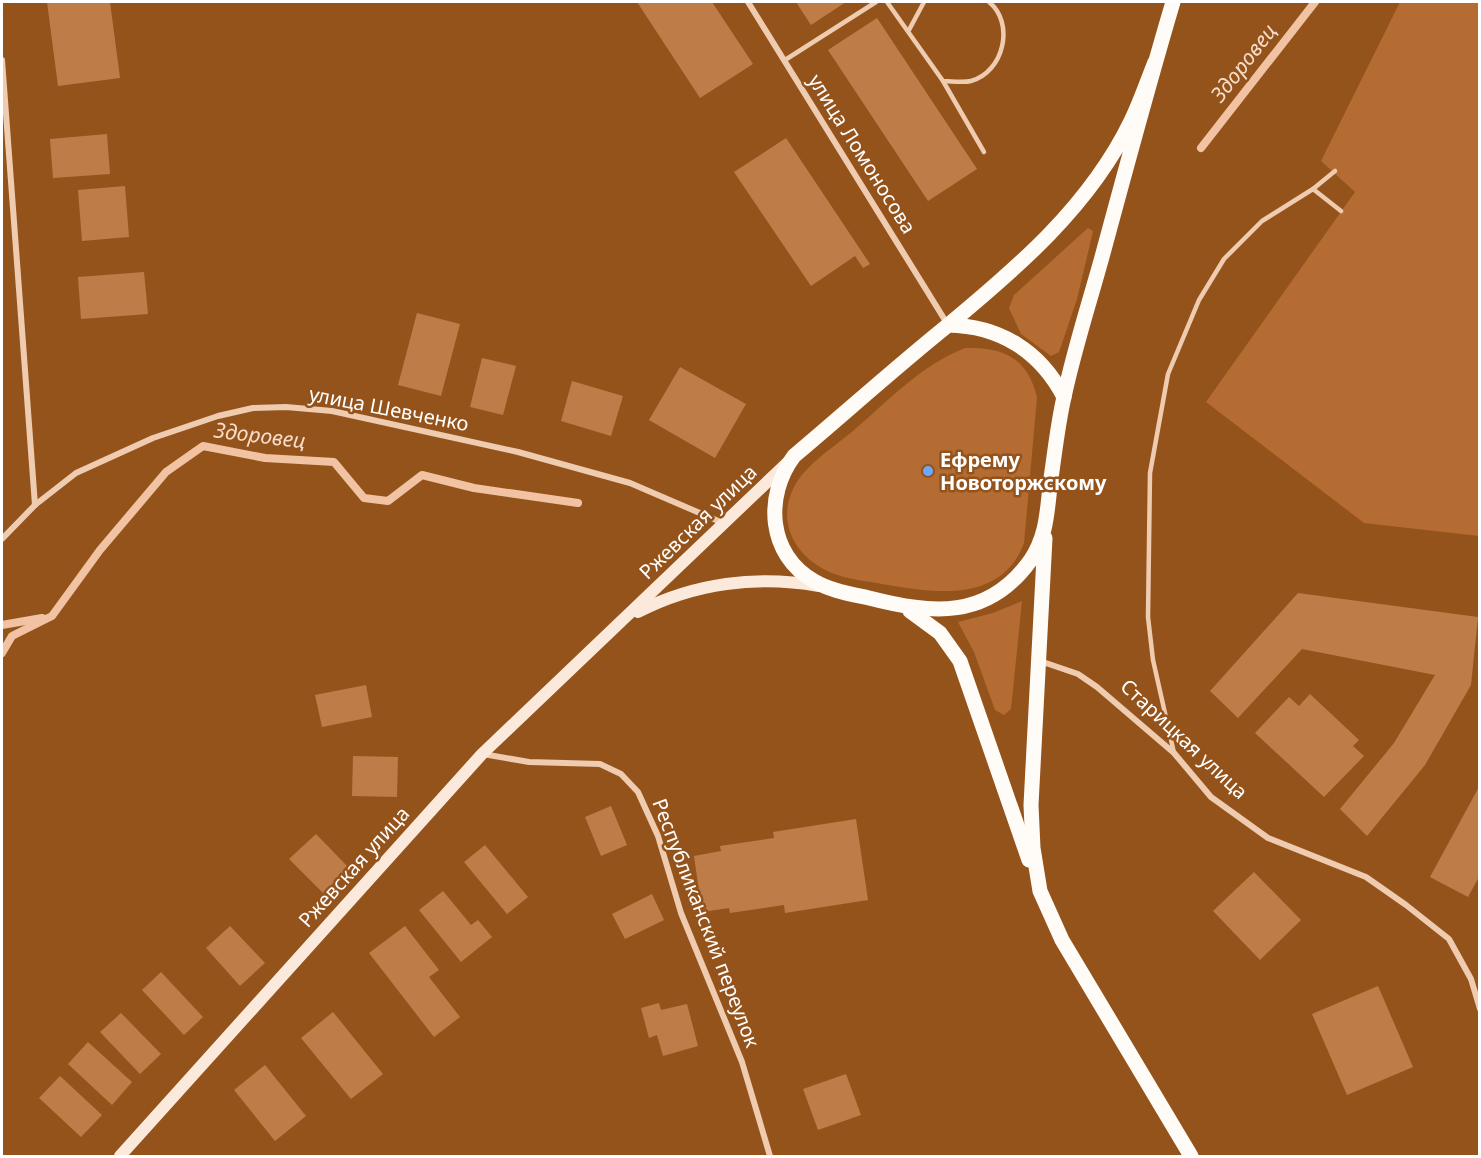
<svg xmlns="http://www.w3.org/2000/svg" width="1481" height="1158" font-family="'Noto Sans',sans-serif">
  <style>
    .grass { fill: #b46c33 }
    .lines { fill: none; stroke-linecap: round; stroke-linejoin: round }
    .stream { stroke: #f1c3a2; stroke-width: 8 }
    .building { fill: #be7c49 }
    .service { stroke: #efcbaf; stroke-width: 4.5 }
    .minor { stroke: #efcbaf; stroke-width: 6 }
    .secondary { stroke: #fbeadc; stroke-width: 12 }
    .primary { stroke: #fffbf7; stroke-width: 15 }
    .poi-dot { fill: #6da8ff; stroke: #95531c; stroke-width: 2 }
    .labels { text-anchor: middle; stroke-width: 5; stroke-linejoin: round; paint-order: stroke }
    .street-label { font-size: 20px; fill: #fff; stroke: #95531c }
    .poi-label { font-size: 20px; font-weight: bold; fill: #fff; stroke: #95531c; text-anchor: start }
    .water-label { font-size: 21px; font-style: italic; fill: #f8ddc9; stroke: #95531c }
  </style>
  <rect width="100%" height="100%" fill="#95531c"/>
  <g class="grass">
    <path d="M1400,2H1479V536L1364,523L1206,402L1355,192L1321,161Z"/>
    <path d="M1088,228L1093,231L1077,299L1059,352L1051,356L1021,334L1009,308L1014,295Z"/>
    <path d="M965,348C1003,347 1027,357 1037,397L1024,543C1001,604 934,593 882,584C868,581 851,580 838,575C800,563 774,526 794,487C805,465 834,447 853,431C888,401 921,365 965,348Z"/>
    <path d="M1022,601L1011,709L1004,715L995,710L974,652L958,622L993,613Z"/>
  </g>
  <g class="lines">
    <g class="stream">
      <path d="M1201,148L1315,2"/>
      <path d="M2,625L42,618"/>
      <path d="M2,653L12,636L52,616L100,550L166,472L203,446L265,458L334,462L364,498L388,501L422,475L474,488L578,503"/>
    </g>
  </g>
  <g class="building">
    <path d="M47,2H110L120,78L58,86Z"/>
    <path d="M637,2H712L753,64L700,98Z"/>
    <path d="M796,2H846L811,25Z"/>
    <path d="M877,18L977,169L928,201L828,50Z"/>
    <path d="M107,134L110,174L53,178L50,139Z"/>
    <path d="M786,138L870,264L863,268L855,256L811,286L734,172Z"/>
    <path d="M125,186L129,237L82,241L78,190Z"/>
    <path d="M144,272L148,314L81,319L78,277Z"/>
    <path d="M417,313L460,324L441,396L398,385Z"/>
    <path d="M482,358L516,366L503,415L470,407Z"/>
    <path d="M680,367L746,404L715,458L649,420Z"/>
    <path d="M572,381L623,396L611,436L561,421Z"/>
    <path d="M1298,593L1478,617L1471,685L1425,765L1367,836L1340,809L1394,743L1435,675L1302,649L1238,718L1210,691Z"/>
    <path d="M366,685L372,717L322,727L315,695Z"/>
    <path d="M1310,694L1359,740L1353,746L1364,756L1324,797L1255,733L1289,697L1299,706Z"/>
    <path d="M353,756L398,757L397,797L352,796Z"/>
    <path d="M1480,785V875L1468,897L1430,877Z"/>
    <path d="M611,806L627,845L601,856L585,817Z"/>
    <path d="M856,819L868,900L785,913L784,905L730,913L729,908L702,912L694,856L721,851L720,846L774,838L773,832Z"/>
    <path d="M316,834L349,868L323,893L289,859Z"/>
    <path d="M485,845L528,897L507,914L464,862Z"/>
    <path d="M1254,872L1301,920L1260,960L1213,911Z"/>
    <path d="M443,891L471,925L478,920L492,937L461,962L419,910Z"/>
    <path d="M652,894L664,920L625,939L612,914Z"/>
    <path d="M230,926L265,963L240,986L206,948Z"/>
    <path d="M405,926L439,970L429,977L460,1017L434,1037L369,953Z"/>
    <path d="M161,972L203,1017L184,1035L142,990Z"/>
    <path d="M1378,986L1413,1067L1347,1095L1312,1014Z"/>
    <path d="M659,1003L661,1010L687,1004L698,1046L663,1056L657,1035L649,1038L641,1008Z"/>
    <path d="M333,1012L383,1074L351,1099L301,1038Z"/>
    <path d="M121,1013L161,1054L140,1074L100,1032Z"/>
    <path d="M88,1042L132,1082L112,1105L68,1064Z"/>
    <path d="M265,1065L306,1116L275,1141L234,1090Z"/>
    <path d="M846,1074L861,1115L818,1130L803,1089Z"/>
    <path d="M60,1076L102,1115L81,1137L39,1098Z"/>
  </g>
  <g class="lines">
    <g class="service">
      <path d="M887,2L943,81C951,81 963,83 971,81C1004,72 1015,23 989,2"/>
      <path d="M909,30L924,2"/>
      <path d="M785,60L876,2"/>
      <path d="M943,81L984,152"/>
      <path d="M1313,189L1335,171"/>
      <path d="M1174,753L1153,660L1148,617L1150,473L1168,374L1199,300L1224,259L1262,221L1313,189L1341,211"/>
    </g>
    <g class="minor">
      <path d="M748,2L948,325"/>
      <path d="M2,60L35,505"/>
      <path d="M2,539L35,505L76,473L153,438L218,416L253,408L286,407L332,411L518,452L630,483L723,523"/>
      <path d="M1040,661L1078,674L1097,687L1174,753L1211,797L1268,838L1366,877L1406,905L1449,939L1471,979L1480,1009"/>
      <path d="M483,754L529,762L600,764L621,774L638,792L658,836L681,913L742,1062L770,1156"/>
    </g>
    <g class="secondary">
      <path d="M638,612C694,583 757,575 819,586"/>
      <path d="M120,1156L482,754L787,463"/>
    </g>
    <g class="primary">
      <path d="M1155,62C1147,82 1140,103 1131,121C1090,206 1017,268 947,326C895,368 845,413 794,456C764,496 768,555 814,581C831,591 851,594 869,598C932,614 987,620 1030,561C1048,535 1047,508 1051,478C1055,451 1058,423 1064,397C1074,350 1089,304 1102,257C1125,172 1148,86 1173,2"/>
      <path d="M948,325C1000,326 1040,351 1064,397"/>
      <path d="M1045,538L1031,805L1033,848L1040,891L1062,940L1191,1156"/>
      <path d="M910,611L940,633L960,661L1029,860"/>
    </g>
  </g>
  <circle class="poi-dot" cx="928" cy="471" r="6"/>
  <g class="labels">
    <g class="street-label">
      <text transform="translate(862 154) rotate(58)" y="7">улица Ломоносова</text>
      <text transform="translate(389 409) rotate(11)" y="7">улица Шевченко</text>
      <text transform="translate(698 522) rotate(-44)" y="7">Ржевская улица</text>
      <text transform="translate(1184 739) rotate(43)" y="7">Старицкая улица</text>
      <text transform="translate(354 867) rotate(-48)" y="7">Ржевская улица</text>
      <text transform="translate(706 923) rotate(69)" y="7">Республиканский переулок</text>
    </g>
    <g class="poi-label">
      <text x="940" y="467">Ефрему<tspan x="940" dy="23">Новоторжскому</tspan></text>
    </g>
    <g class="water-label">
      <text transform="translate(1244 63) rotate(-52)" y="7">Здоровец</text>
      <text transform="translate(260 436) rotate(7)" y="7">Здоровец</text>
    </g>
  </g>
  <rect width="1481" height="1158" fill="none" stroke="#ffffff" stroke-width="6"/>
</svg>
